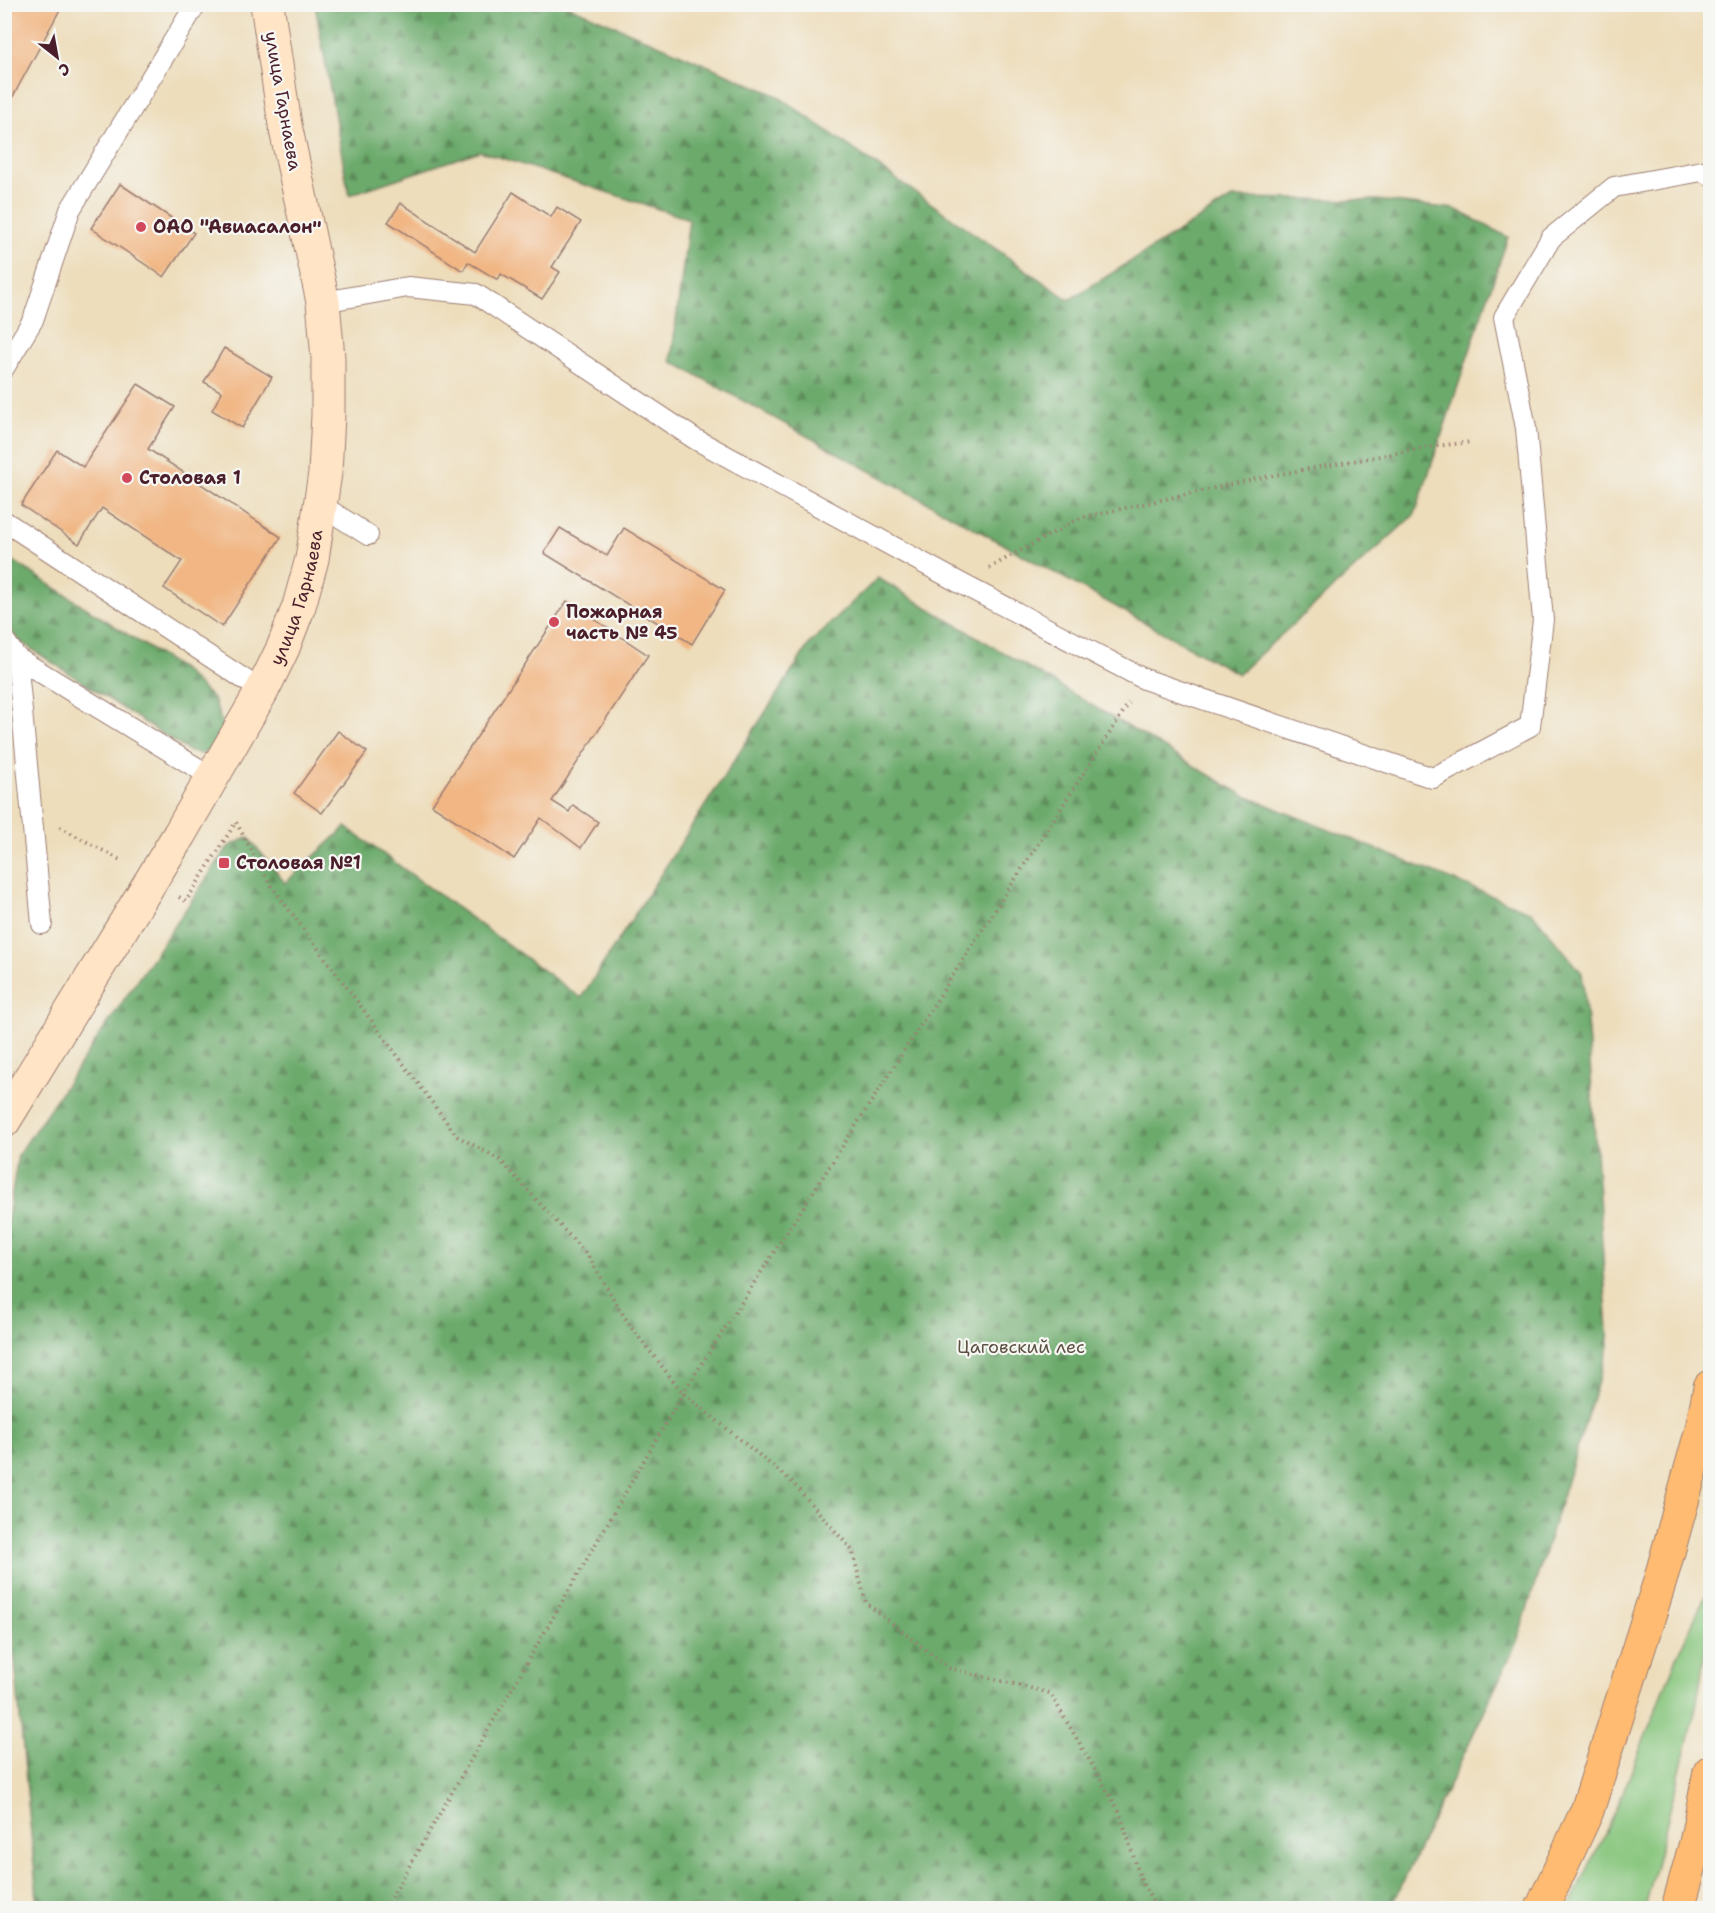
<svg xmlns="http://www.w3.org/2000/svg" width="1715" height="1913" font-family="'Shantell Sans',sans-serif">
  <style>
    .grass { fill: #86c57c; stroke: #687254; stroke-width: 1.5 }
    .forest { fill: url(#forest-firs); stroke: #5b644c; stroke-width: 1.5 }
    .building { fill: #f1b683 }
    .lines { fill: none; stroke-linecap: round; stroke-linejoin: round }
    .lane-casing { stroke: #9c7e73; stroke-width: 22 }
    .secondary-casing { stroke: #9c7e73; stroke-width: 35 }
    .primary-casing { stroke: #9c7e73; stroke-width: 35 }
    .path { stroke: #9c7e73; stroke-width: 4; stroke-dasharray: 1.5 4.5; stroke-linecap: butt }
    .lane { stroke: #fff; stroke-width: 20 }
    .secondary { stroke: #ffe4c6; stroke-width: 33 }
    .primary { stroke: #febb71; stroke-width: 33 }
    .poi-dot { fill: #d1495b; stroke: #f6f6f2; stroke-width: 2 }
    .labels { text-anchor: middle; stroke-width: 4.5; stroke-linejoin: round; paint-order: stroke }
    .street-label { font-size: 18px; fill: #4a1f2b; stroke: #f6f6f2 }
    .poi-label { font-size: 18px; font-weight: bold; fill: #4a1f2b; stroke: #f6f6f2; text-anchor: start }
    .park-label { font-size: 18px; fill: #5c5143; stroke: #f6f6f2 }
  </style>
  <defs>
    <pattern id="forest-firs" width="22" height="20" patternUnits="userSpaceOnUse" patternTransform="scale(1.5)"><rect width="22" height="20" fill="#6caa6c"/><path d="M5 1l3.5 6h-7zM16 11l3.5 6h-7z" fill="#5b8a59"/></pattern>
  </defs>
  <rect width="100%" height="100%" fill="#f6f6f2"/>
  <filter id="ink" filterUnits="userSpaceOnUse"><feTurbulence type="fractalNoise" baseFrequency=".0167" numOctaves="2"/><feDisplacementMap in="SourceGraphic" scale="12" xChannelSelector="R" yChannelSelector="G"/><feConvolveMatrix kernelMatrix="1 2 1 2 8 2 1 2 1" color-interpolation-filters="sRGB"/></filter>
  <filter id="wash" filterUnits="userSpaceOnUse"><feTurbulence type="fractalNoise" baseFrequency=".008" numOctaves="4" result="noise"/><feDisplacementMap in="SourceGraphic" scale="24" xChannelSelector="R" yChannelSelector="G"/><feGaussianBlur stdDeviation="1.35" result="paint"/><feColorMatrix in="noise" values="0 0 0 0 0 0 0 0 0 0 0 0 0 0 0 0 0 1.4 0 .05"/><feComposite in="paint" operator="in"/></filter>
  <g filter="url(#wash)">
    <rect width="100%" height="100%" fill="#edddbb"/>
    <path class="grass" d="M1710,1585V1620L1696,1708L1645,1908H1569L1616,1810L1677,1657Z"/>
    <g class="forest">
      <path d="M315,5H567L776,95L1069,300L1232,198L1377,200L1455,209L1508,237L1415,514L1238,674L671,361L689,219L480,151L349,195Z"/>
      <path d="M4,555L183,670L213,699L224,728L210,751L201,754L190,752L19,641L5,623Z"/>
      <path d="M878,578L1243,795L1532,912L1582,973L1588,1032L1609,1346L1517,1642L1391,1908H38L4,1547V1242L18,1155L228,847L248,837L285,883L346,827L581,998L810,643Z"/>
    </g>
    <g id="blocks">
      <g class="building">
        <path d="M4,4H63L4,113Z"/>
        <path d="M120,184L194,233L164,277L91,228Z"/>
        <path d="M513,192L551,217L557,207L581,222L552,267L560,272L542,299L501,274L498,280L468,262L463,271L388,222L401,203L475,252Z"/>
        <path d="M224,348L272,377L242,428L212,410L222,392L204,382Z"/>
        <path d="M138,384L175,407L148,449L281,537L222,627L164,588L182,561L102,508L79,544L21,505L57,450L83,467Z"/>
        <path d="M560,528L607,556L624,528L725,590L692,644L544,553Z"/>
        <path d="M567,601L648,655L552,801L569,812L573,805L598,822L581,848L541,818L514,859L432,805Z"/>
        <path d="M338,731L367,752L322,813L294,793Z"/>
      </g>
    </g>
  </g>
  <g filter="url(#ink)">
    <use href="#blocks" fill-opacity="0" stroke="#9c7e73" stroke-width="1.5"/>
    <g class="lines">
      <defs>
        <g id="lane">
          <path d="M323,302L408,287L476,294L695,439L960,583L1144,679L1433,778L1530,726L1543,620L1526,428L1504,317L1551,238L1614,187L1702,171L1710,175"/>
          <path d="M4,368L33,320L70,210L196,4"/>
          <path d="M321,505L368,535"/>
          <path d="M4,521L262,691"/>
          <path d="M4,640L17,658L212,777"/>
          <path d="M17,658L42,924"/>
        </g>
        <g id="secondary">
          <path id="s1" d="M4,1121L179,835L262,691L283,648L299,606L312,559L325,473L328,415V358L323,302L285,125L267,4"/>
        </g>
        <g id="primary">
          <path d="M1542,1908L1587,1811L1660,1581L1702,1429L1710,1387"/>
          <path d="M1678,1908L1696,1843L1710,1772"/>
        </g>
      </defs>
      <use href="#lane" class="lane-casing"/>
      <use href="#secondary" class="secondary-casing"/>
      <use href="#primary" class="primary-casing"/>
      <g class="path">
        <path d="M989,568L1080,518L1264,477L1436,446L1472,442"/>
        <path d="M60,827L122,861"/>
        <path d="M179,897L186,901L236,822L270,884L457,1136L500,1160L588,1256L630,1326L683,1393L791,1481L852,1550L866,1603L949,1668L1050,1693L1119,1811L1141,1880L1156,1908"/>
        <path d="M385,1908L683,1393L1129,703"/>
      </g>
      <use href="#lane" class="lane"/>
      <use href="#secondary" class="secondary"/>
      <use href="#primary" class="primary"/>
    </g>
  </g>
  <g class="poi-dot">
    <circle cx="141" cy="227" r="6"/>
    <circle cx="127" cy="478" r="6"/>
    <circle cx="554" cy="622" r="6"/>
    <rect x="218" y="857" width="12" height="12" rx="3"/>
  </g>
  <g class="labels">
    <g class="street-label">
      <text transform="translate(283 101) rotate(80)" y="6">улица Гарнаева</text>
      <text dy="6" stroke="none"><textPath href="#s1" startOffset="602">улица Гарнаева</textPath></text>
    </g>
    <g class="poi-label">
      <text x="153" y="233">ОАО "Авиасалон"</text>
      <text x="139" y="484">Столовая 1</text>
      <text x="566" y="618">Пожарная<tspan x="566" dy="21">часть № 45</tspan></text>
      <text x="236" y="869">Столовая №1</text>
    </g>
    <g class="park-label">
      <text x="1021" y="1353">Цаговский лес</text>
    </g>
  </g>
  <rect width="1715" height="1913" fill="none" stroke="#f6f6f2" stroke-width="24"/>
  <g transform="translate(57 57) rotate(149)" stroke="#f6f6f2" stroke-width="4.5" paint-order="stroke">
  <path d="M0-4.5L10 22L0 15L-10 22Z" fill="#4a1f2b"/>
  <text y="-9" font-size="16" font-weight="bold" text-anchor="middle" fill="#4a1f2b">С</text>
  </g>
</svg>
